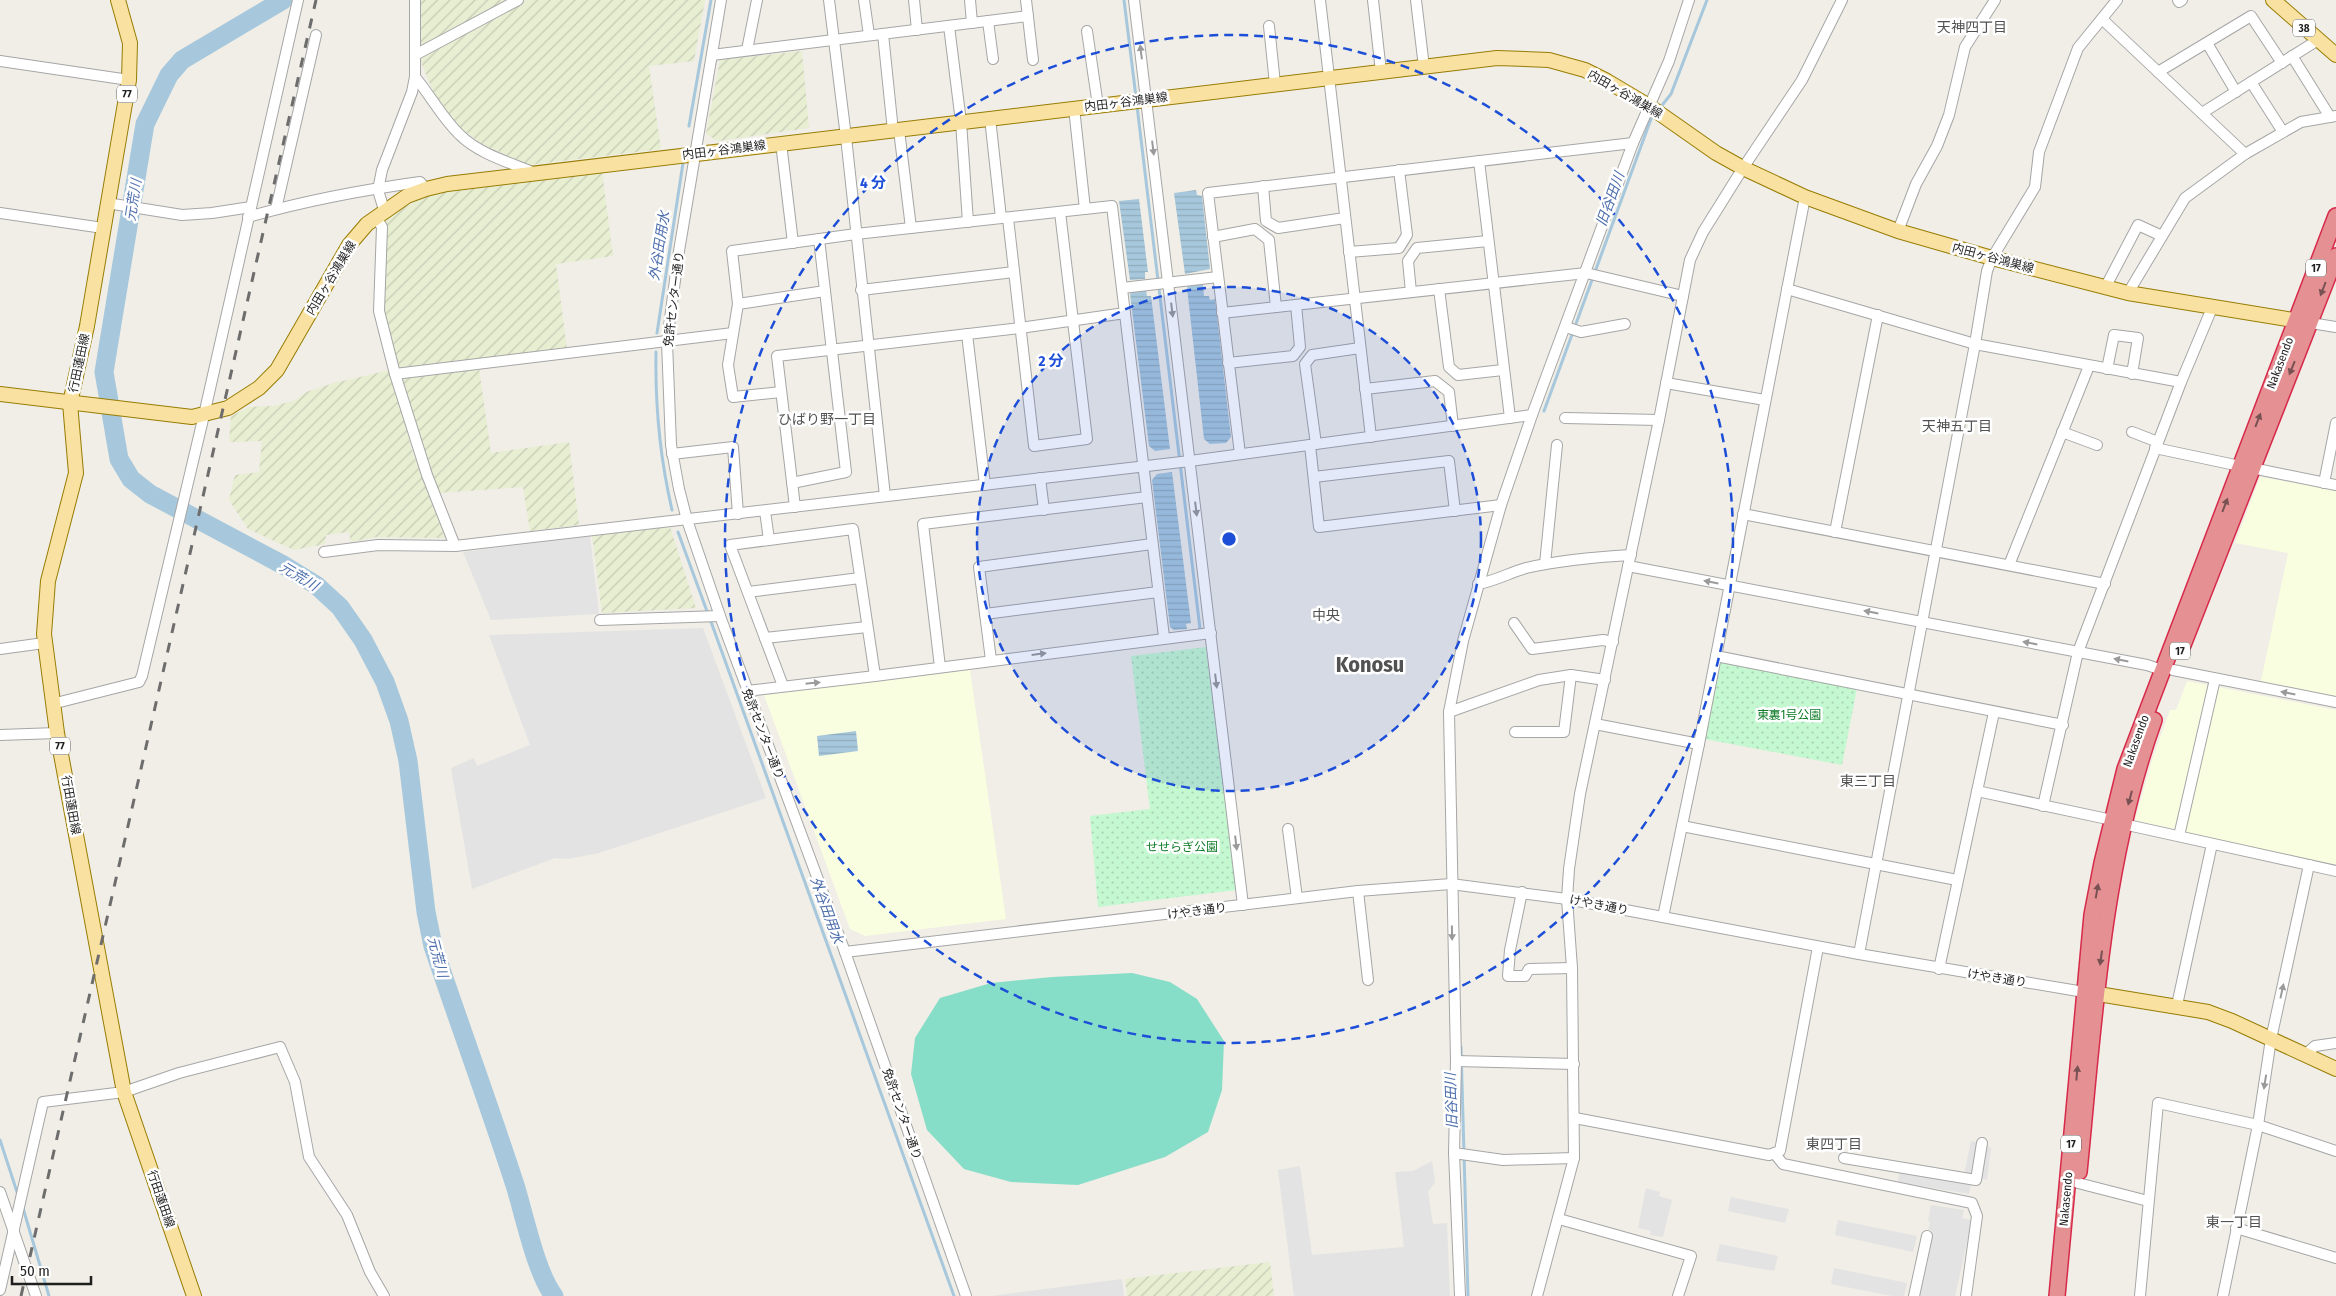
<svg xmlns="http://www.w3.org/2000/svg" width="2336" height="1296" font-family="'Fira Sans Condensed','Noto Sans JP',sans-serif">
  <style>
    .education { fill: #fafee0 }
    .farmland { fill: url(#farmland-furrows) }
    .park { fill: url(#park-dots) }
    .pitch { fill: #86ddc8 }
    .parking { fill: #e3e3e3 }
    .water { fill: url(#water-rules) }
    .lines { fill: none; stroke-linecap: round; stroke-linejoin: round }
    .stream { stroke: #a7c8dc; stroke-width: 3 }
    .river { stroke: #a7c8dc; stroke-width: 19 }
    .minor-casing { stroke: #a6a6a6; stroke-width: 12 }
    .major-casing { stroke: #977c04; stroke-width: 16 }
    .highway-casing { stroke: #d72a4b; stroke-width: 18 }
    .minor { stroke: #fff; stroke-width: 10 }
    .major { stroke: #f9e1a1; stroke-width: 14 }
    .highway { stroke: #e59093; stroke-width: 15 }
    .rail { stroke: #6d6d6d; stroke-width: 3; stroke-dasharray: 10 10; stroke-linecap: butt }
    .oneway { fill: #9a9a9a }
    .oneway2 { fill: #785253 }
    .ring { fill: none; stroke: #1d4ed8; stroke-width: 2.5; stroke-dasharray: 9 6 }
    .labels { text-anchor: middle; stroke-width: 5; stroke-linejoin: round; paint-order: stroke }
    .shield { fill: #fff; stroke: #626262; stroke-width: 1 }
    .shield-label { font-size: 11px; font-weight: bold; fill: #1f1f1f }
    .street-label { font-size: 12px; fill: #1f1f1f; stroke: #fff }
    .park-label { font-size: 12px; fill: #0f7c28; stroke: #fff }
    .neighbourhood-label { font-size: 14px; fill: #525252; stroke: #fff }
    .water-label { font-size: 14px; font-style: italic; fill: #4e6fad; stroke: #fff }
    .town-label { font-size: 22px; font-weight: bold; fill: #525252; stroke: #fff }
    .centre { fill: #1d4ed8; stroke: #fff; stroke-width: 2.5 }
    .ring-label { font-size: 15px; text-anchor: middle; font-weight: bold; fill: #1d4ed8; stroke: #fff; stroke-width: 5; stroke-linejoin: round; paint-order: stroke }
  </style>
  <defs>
    <pattern id="farmland-furrows" width="10" height="10" patternUnits="userSpaceOnUse" patternTransform="scale(1.25)"><rect width="10" height="10" fill="#e7eed2"/><path d="M-1 1l2-2M0 10L10 0M9 11l2-2" fill="none" stroke="#c6ccb4"/></pattern>
    <pattern id="park-dots" width="8" height="8" patternUnits="userSpaceOnUse" patternTransform="scale(1.25)"><rect width="8" height="8" fill="#c4f8d0"/><path d="M2 2h.1M6 6h.1" fill="none" stroke="#a8d4b2" stroke-width="1.8" stroke-linecap="round"/></pattern>
    <pattern id="water-rules" width="6" height="5" patternUnits="userSpaceOnUse" patternTransform="scale(1.25)"><rect width="6" height="5" fill="#a7c8dc"/><path d="M0 2.5h6" fill="none" stroke="#8fabbc"/></pattern>
  </defs>
  <rect width="100%" height="100%" fill="#f0eee6"/>
  <g class="education">
    <path d="M2260,477L2336,490V696L2261,681L2288,553L2235,543Z"/>
    <path d="M970,670L1006,919L865,936L850,929L764,695Z"/>
    <path d="M2187,681L2336,710V866L2135,820L2152,760L2170,710H2176Z"/>
  </g>
  <g class="farmland">
    <path d="M418,0H509L422,48L418,47Z"/>
    <path d="M527,0H705L694,61L649,66L661,149L528,165L482,144L458,126L435,96L421,62L422,58Z"/>
    <path d="M802,51L809,128L718,141L706,134L720,60Z"/>
    <path d="M602,171L613,256L556,264L567,349L399,369L384,312L386,217L432,193Z"/>
    <path d="M479,368L491,453L569,442L579,525L530,531L523,487L438,493L401,376Z"/>
    <path d="M390,370L413,453L445,538L375,537L351,542L349,532L326,535L325,544L294,550L248,529L229,500L235,475L259,472L262,441L229,442L231,416L249,407L274,406L296,400L306,392L334,383Z"/>
    <path d="M670,527L696,608L602,613L592,535Z"/>
    <path d="M1270,1262L1274,1296H1127L1125,1279Z"/>
  </g>
  <g class="park">
    <path d="M1206,647L1236,890L1098,907L1090,816L1150,809L1131,656Z"/>
    <path d="M1721,662L1857,688L1842,765L1705,739L1717,665Z"/>
  </g>
  <path class="pitch" d="M1132,973L1170,982L1197,999L1224,1041L1222,1090L1208,1132L1165,1157L1078,1185L1011,1182L964,1169L927,1130L911,1074L915,1038L940,998L991,983L1052,977Z"/>
  <g class="parking">
    <path d="M590,536L599,614L491,620L463,552Z"/>
    <path d="M703,628L766,798L599,853L568,859L555,858L472,889L451,768L474,758L477,766L530,745L489,635Z"/>
    <path d="M1971,1141L1982,1143L1991,1148L1987,1180L1964,1175Z"/>
    <path d="M1432,1161L1435,1182L1428,1192L1433,1224L1447,1223L1450,1296H1294L1278,1170L1300,1166L1312,1255L1404,1247L1395,1172L1413,1171Z"/>
    <path d="M1900,1168L1972,1180L1969,1194L1898,1182Z"/>
    <path d="M1646,1188L1660,1192L1659,1196L1672,1200L1663,1237L1650,1235L1651,1231L1638,1228Z"/>
    <path d="M1731,1197L1789,1209L1785,1223L1728,1211Z"/>
    <path d="M1931,1205L1964,1210L1962,1218L1972,1220L1955,1296H1914L1930,1222L1928,1220Z"/>
    <path d="M1838,1220L1917,1236L1913,1252L1835,1235Z"/>
    <path d="M1720,1244L1778,1256L1774,1271L1716,1261Z"/>
    <path d="M1834,1268L1907,1283L1904,1296H1892L1831,1284Z"/>
    <path d="M1122,1279L1124,1296H992Z"/>
  </g>
  <g class="water">
    <path d="M1196,190L1197,195L1202,196L1210,269L1185,274L1174,193Z"/>
    <path d="M1139,199L1148,272H1145V279L1130,280L1119,201Z"/>
    <path d="M1203,284L1204,296H1209L1210,300L1215,299L1231,437L1226,443L1210,444L1204,439L1187,288L1188,286Z"/>
    <path d="M1146,290L1147,296H1151L1170,449L1155,451L1149,446L1130,294L1132,292Z"/>
    <path d="M1172,472L1191,623L1186,624L1187,629L1174,630L1170,627L1152,480L1157,474Z"/>
    <path d="M856,731L858,751L819,756L817,736Z"/>
  </g>
  <g class="lines">
    <g class="stream">
      <path d="M1124,0L1136,97"/>
      <path d="M1137,106L1200,629"/>
      <path d="M1659,109L1671,94L1707,0"/>
      <path d="M689,126L711,0"/>
      <path d="M657,333L683,163"/>
      <path d="M656,352C655,406 660,458 672,510"/>
      <path d="M1544,411L1651,119L1655,114"/>
      <path d="M678,532L708,614"/>
      <path d="M710,619L954,1296"/>
      <path d="M1461,1047L1468,1296"/>
      <path d="M0,1140L18,1195"/>
      <path d="M23,1208L49,1296"/>
    </g>
    <path class="river" d="M283,0L182,60L169,75L145,124L104,372L119,459L131,479L150,494L285,566L316,585L340,607L363,640L385,682L399,721L408,761L426,912L433,946C460,1026 489,1105 515,1185C524,1214 536,1273 554,1296"/>
    <defs>
      <g id="minor">
        <path d="M721,0L678,257L667,342L671,445L679,489L687,520L720,616L845,952L966,1296"/>
        <path d="M829,0L846,137L885,496"/>
        <path d="M864,0L869,35"/>
        <path d="M914,0L917,30"/>
        <path d="M970,0L972,23"/>
        <path d="M1026,0L1033,60"/>
        <path d="M1134,0L1243,905"/>
        <path d="M1320,0L1371,437"/>
        <path d="M1373,0L1381,72"/>
        <path d="M1416,0L1424,67"/>
        <path d="M2178,0L2179,2L2182,0"/>
        <path d="M2102,19L2245,154"/>
        <path d="M988,21L993,59"/>
        <path d="M949,26L961,122L968,222"/>
        <path d="M1269,26L1275,84"/>
        <path d="M1087,31L1098,106"/>
        <path d="M883,34L893,131"/>
        <path d="M2207,43L2236,92"/>
        <path d="M747,50L757,0"/>
        <path d="M415,55L518,0"/>
        <path d="M712,55L1028,16"/>
        <path d="M2292,56L2330,117"/>
        <path d="M0,61L129,80"/>
        <path d="M2158,72L2251,16L2282,63"/>
        <path d="M415,77C431,96 442,118 460,135C479,154 511,163 535,173"/>
        <path d="M2251,82L2283,132"/>
        <path d="M1074,108L1085,209"/>
        <path d="M2202,113L2318,40"/>
        <path d="M990,118L1001,218"/>
        <path d="M899,130L911,228"/>
        <path d="M781,143L793,243"/>
        <path d="M1479,161L1510,418"/>
        <path d="M1263,186L1266,221L1278,228L1345,218"/>
        <path d="M107,203L182,215L212,213L251,207"/>
        <path d="M276,209L316,35"/>
        <path d="M384,210L378,190L382,170L412,92L415,77V0"/>
        <path d="M0,213L103,228"/>
        <path d="M248,217C304,201 362,190 420,182L426,189"/>
        <path d="M376,217L382,227L379,311L395,374L427,475L455,546"/>
        <path d="M1008,218L1034,446L1087,439L1060,212"/>
        <path d="M1898,231L1916,184L1937,146L1949,115L1965,47L1995,0"/>
        <path d="M1213,237L1255,229L1269,240L1276,307"/>
        <path d="M1349,252L1399,248L1407,235L1399,170"/>
        <path d="M1122,288L1218,277"/>
        <path d="M2105,288L2138,225L2162,236"/>
        <path d="M1439,289L1449,367L1458,375L1503,370"/>
        <path d="M1787,289L1975,344L2181,382"/>
        <path d="M861,290L1014,272"/>
        <path d="M1411,292L1408,261L1417,248L1488,241"/>
        <path d="M2128,293L2185,198L2245,154L2301,122L2336,116"/>
        <path d="M738,304L825,291"/>
        <path d="M1222,313L1586,273L1683,296"/>
        <path d="M2311,323L2336,327"/>
        <path d="M1566,327L1581,332L1625,324"/>
        <path d="M967,334L985,485"/>
        <path d="M1228,363L1293,356L1300,347L1296,305"/>
        <path d="M2107,369L2114,335L2138,338L2132,374"/>
        <path d="M395,374L733,333"/>
        <path d="M1666,383L1765,400"/>
        <path d="M1365,389L1435,381L1449,392L1453,426"/>
        <path d="M781,392L733,397L728,365L738,304L732,251L856,234L1112,206L1164,637"/>
        <path d="M1565,418L1659,420"/>
        <path d="M2062,432L2097,445"/>
        <path d="M2132,432L2158,442"/>
        <path d="M1316,444L1305,364L1312,355L1360,348"/>
        <path d="M1310,445L1319,527L1501,505"/>
        <path d="M2155,448L2240,466"/>
        <path d="M672,454L733,447L738,514"/>
        <path d="M1240,454L1208,193L1633,143"/>
        <path d="M2252,468L2336,485"/>
        <path d="M1314,477L1449,461L1455,511"/>
        <path d="M1040,478L1044,510"/>
        <path d="M792,483L846,472L819,239"/>
        <path d="M2324,483L2336,423"/>
        <path d="M795,507L777,356L1020,328L1125,313"/>
        <path d="M765,511L769,540"/>
        <path d="M1743,514L2105,584"/>
        <path d="M1835,532L1878,315"/>
        <path d="M324,552L378,545L455,546L1190,461L1532,415"/>
        <path d="M1545,564L1557,445"/>
        <path d="M2009,565L2089,366"/>
        <path d="M1628,566L2147,665L2162,670"/>
        <path d="M1478,584C1495,581 1509,573 1526,568C1561,560 1595,557 1631,555"/>
        <path d="M748,592L860,578"/>
        <path d="M985,614L1158,592"/>
        <path d="M600,620L720,616"/>
        <path d="M1514,623L1532,649L1603,640L1613,642"/>
        <path d="M765,638L867,627"/>
        <path d="M0,649L44,643"/>
        <path d="M1716,656L2063,725"/>
        <path d="M991,660L979,567L1152,544"/>
        <path d="M940,667L923,524L1147,497"/>
        <path d="M2173,670L2336,702"/>
        <path d="M783,686L730,545L853,529L875,676"/>
        <path d="M747,691L875,676L1211,633"/>
        <path d="M52,704L139,682L142,676L204,415L298,0"/>
        <path d="M1449,712L1539,680L1571,675L1605,680"/>
        <path d="M1595,724L1699,744"/>
        <path d="M1515,732H1564L1571,675"/>
        <path d="M0,735L57,733"/>
        <path d="M1977,791L2112,820"/>
        <path d="M2043,806L2078,652L2181,382L2212,308"/>
        <path d="M2123,824L2336,871"/>
        <path d="M1682,826L1957,880"/>
        <path d="M1288,829L1297,898"/>
        <path d="M2179,836L2215,679"/>
        <path d="M1358,891L1368,980"/>
        <path d="M1522,892L1510,950L1508,976H1525L1529,969L1572,968"/>
        <path d="M1663,917L1699,744L1805,197"/>
        <path d="M845,952L1358,891L1451,884L1567,899L1859,954L2084,992"/>
        <path d="M1859,954L1975,344L1987,271L1992,258L2035,187L2039,152L2078,48L2117,0"/>
        <path d="M1939,969L1994,712"/>
        <path d="M2177,1005L2212,844"/>
        <path d="M2305,1055L2315,1046L2336,1043"/>
        <path d="M1456,1061L1574,1064"/>
        <path d="M1575,1118L1769,1155L1780,1151L1818,947"/>
        <path d="M1454,1153L1460,1296"/>
        <path d="M1775,1154L1783,1164L1972,1203L1977,1216L1966,1296"/>
        <path d="M1574,1158L1503,1160L1454,1153L1456,1061L1449,712L1463,641L1501,505L1532,415L1633,143L1669,61L1689,0"/>
        <path d="M1844,1158L1976,1180L1982,1143"/>
        <path d="M2078,1183L2148,1201"/>
        <path d="M0,1192L36,1296"/>
        <path d="M1559,1219L1691,1256L1678,1296"/>
        <path d="M2236,1228L2336,1258"/>
        <path d="M0,1290L43,1102L124,1092L179,1073L280,1047L295,1082L309,1157L347,1215L370,1272L384,1296"/>
        <path d="M1537,1296L1574,1158L1572,968L1567,899L1569,869L1580,794L1659,420L1690,260L1703,232L1743,168L1802,80L1842,0"/>
        <path d="M1914,1296L1927,1236"/>
        <path d="M2140,1296L2158,1103L2258,1125L2336,1151"/>
        <path d="M2223,1296L2258,1125L2271,1039L2309,865"/>
      </g>
      <g id="major">
        <path d="M118,0L130,43L129,80L87,326L70,403L76,473L48,581L44,634L57,733L124,1092L194,1296"/>
        <path d="M2273,0L2336,55"/>
        <path d="M0,394L192,417L228,408L259,388L277,370L349,245L367,224L407,196L426,189L447,184L1497,58L1549,60L1585,70L1607,81L1649,106L1716,153L1743,168L1805,197L1898,231L1992,258L2128,293L2306,322"/>
        <path d="M2086,992L2208,1012L2232,1021L2336,1069"/>
      </g>
      <g id="highway">
        <path d="M2183,645L2336,256"/>
        <path d="M2079,1172C2094,1021 2102,865 2154,720"/>
        <path d="M2057,1296L2092,915L2102,863L2125,769L2336,216"/>
      </g>
    </defs>
    <use href="#minor" class="minor-casing"/>
    <use href="#major" class="major-casing"/>
    <use href="#highway" class="highway-casing"/>
    <use href="#minor" class="minor"/>
    <use href="#major" class="major"/>
    <use href="#highway" class="highway"/>
    <path class="rail" d="M21,1296L316,0"/>
  </g>
  <defs><path id="oneway-solid" d="M-6-.8H1V-3.2L6.5 0L1 3.2V.8H-6Z" transform="scale(1.25)"/></defs>
  <g class="oneway">
    <use href="#oneway-solid" transform="translate(1141 52) rotate(-97)"/>
    <use href="#oneway-solid" transform="translate(1153 148) rotate(83)"/>
    <use href="#oneway-solid" transform="translate(1172 310) rotate(83)"/>
    <use href="#oneway-solid" transform="translate(1196 509) rotate(83)"/>
    <use href="#oneway-solid" transform="translate(1711 582) rotate(-169)"/>
    <use href="#oneway-solid" transform="translate(1871 612) rotate(-169)"/>
    <use href="#oneway-solid" transform="translate(2030 643) rotate(-169)"/>
    <use href="#oneway-solid" transform="translate(1039 654) rotate(-7)"/>
    <use href="#oneway-solid" transform="translate(2121 660) rotate(-169)"/>
    <use href="#oneway-solid" transform="translate(1216 681) rotate(83)"/>
    <use href="#oneway-solid" transform="translate(813 683) rotate(-6)"/>
    <use href="#oneway-solid" transform="translate(2288 693) rotate(-169)"/>
    <use href="#oneway-solid" transform="translate(1236 843) rotate(83)"/>
    <use href="#oneway-solid" transform="translate(1452 933) rotate(89)"/>
    <use href="#oneway-solid" transform="translate(2282 991) rotate(-78)"/>
    <use href="#oneway-solid" transform="translate(2265 1082) rotate(99)"/>
  </g>
  <g class="oneway2">
    <use href="#oneway-solid" transform="translate(2323 289) rotate(111)"/>
    <use href="#oneway-solid" transform="translate(2292 368) rotate(112)"/>
    <use href="#oneway-solid" transform="translate(2258 420) rotate(-69)"/>
    <use href="#oneway-solid" transform="translate(2225 505) rotate(-69)"/>
    <use href="#oneway-solid" transform="translate(2130 798) rotate(105)"/>
    <use href="#oneway-solid" transform="translate(2097 891) rotate(-80)"/>
    <use href="#oneway-solid" transform="translate(2101 958) rotate(98)"/>
    <use href="#oneway-solid" transform="translate(2077 1073) rotate(-85)"/>
  </g>
  <circle cx="1229" cy="539" r="252" fill="#1d4ed8" fill-opacity=".12"/>
  <g class="ring">
    <circle cx="1229" cy="539" r="252"/>
    <circle cx="1229" cy="539" r="504"/>
  </g>
  <g class="labels">
    <g class="shield">
      <rect x="2293" y="19.5" width="22" height="17" rx="4"/>
      <rect x="117" y="85.5" width="20" height="17" rx="4"/>
      <rect x="2306" y="259.5" width="20" height="17" rx="4"/>
      <rect x="2170" y="642.5" width="20" height="17" rx="4"/>
      <rect x="50" y="737.5" width="20" height="17" rx="4"/>
      <rect x="2061" y="1135.5" width="20" height="17" rx="4"/>
    </g>
    <g class="shield-label">
      <text x="2304" y="32">38</text>
      <text x="127" y="98">77</text>
      <text x="2316" y="272">17</text>
      <text x="2180" y="655">17</text>
      <text x="60" y="750">77</text>
      <text x="2071" y="1148">17</text>
    </g>
    <g class="street-label">
      <text transform="translate(1625 94) rotate(30)" y="4">内田ヶ谷鴻巣線</text>
      <text transform="translate(1126 102) rotate(-7)" y="4">内田ヶ谷鴻巣線</text>
      <text transform="translate(724 150) rotate(-7)" y="4">内田ヶ谷鴻巣線</text>
      <text transform="translate(1993 258) rotate(15)" y="4">内田ヶ谷鴻巣線</text>
      <text transform="translate(331 278) rotate(-59)" y="4">内田ヶ谷鴻巣線</text>
      <text transform="translate(674 299) rotate(-83)" y="4">免許センター通り</text>
      <text transform="translate(79 363) rotate(-78)" y="4">行田蓮田線</text>
      <text transform="translate(2280 363) rotate(-69)" y="4">Nakasendo</text>
      <text transform="translate(763 734) rotate(69)" y="4">免許センター通り</text>
      <text transform="translate(2136 741) rotate(-70)" y="4">Nakasendo</text>
      <text transform="translate(71 805) rotate(80)" y="4">行田蓮田線</text>
      <text transform="translate(1599 905) rotate(11)" y="4">けやき通り</text>
      <text transform="translate(1197 911) rotate(-7)" y="4">けやき通り</text>
      <text transform="translate(1997 978) rotate(9)" y="4">けやき通り</text>
      <text transform="translate(902 1114) rotate(71)" y="4">免許センター通り</text>
      <text transform="translate(161 1199) rotate(71)" y="4">行田蓮田線</text>
      <text transform="translate(2066 1199) rotate(-85)" y="4">Nakasendo</text>
    </g>
    <g class="park-label">
      <text x="1789" y="719">東裏1号公園</text>
      <text x="1182" y="851">せせらぎ公園</text>
    </g>
    <g class="neighbourhood-label">
      <text x="1972" y="32">天神四丁目</text>
      <text x="827" y="424">ひばり野一丁目</text>
      <text x="1957" y="431">天神五丁目</text>
      <text x="1326" y="620">中央</text>
      <text x="1868" y="786">東三丁目</text>
      <text x="1834" y="1149">東四丁目</text>
      <text x="2234" y="1227">東一丁目</text>
    </g>
    <g class="water-label">
      <text transform="translate(1610 199) rotate(-70)" y="5">旧谷田川</text>
      <text transform="translate(133 200) rotate(-81)" y="5">元荒川</text>
      <text transform="translate(659 246) rotate(-81)" y="5">外谷田用水</text>
      <text transform="translate(299 576) rotate(31)" y="5">元荒川</text>
      <text transform="translate(827 910) rotate(70)" y="5">外谷田用水</text>
      <text transform="translate(438 957) rotate(75)" y="5">元荒川</text>
      <text transform="translate(1451 1101) rotate(-92)" y="5">旧谷田川</text>
    </g>
    <g class="town-label">
      <text x="1370" y="672">Konosu</text>
    </g>
  </g>
  <circle cx="1229" cy="539" r="8" class="centre"/>
  <g class="ring-label">
    <text x="873" y="188">4 分</text>
    <text x="1051" y="366">2 分</text>
  </g>
  <path d="M12 1276v8h79v-8" fill="none" stroke="#1f1f1f" stroke-width="2.5"/>
  <text x="20" y="1276" font-size="15" fill="#1f1f1f" stroke="#ffffff" stroke-width="4" paint-order="stroke">50 m</text>
</svg>
